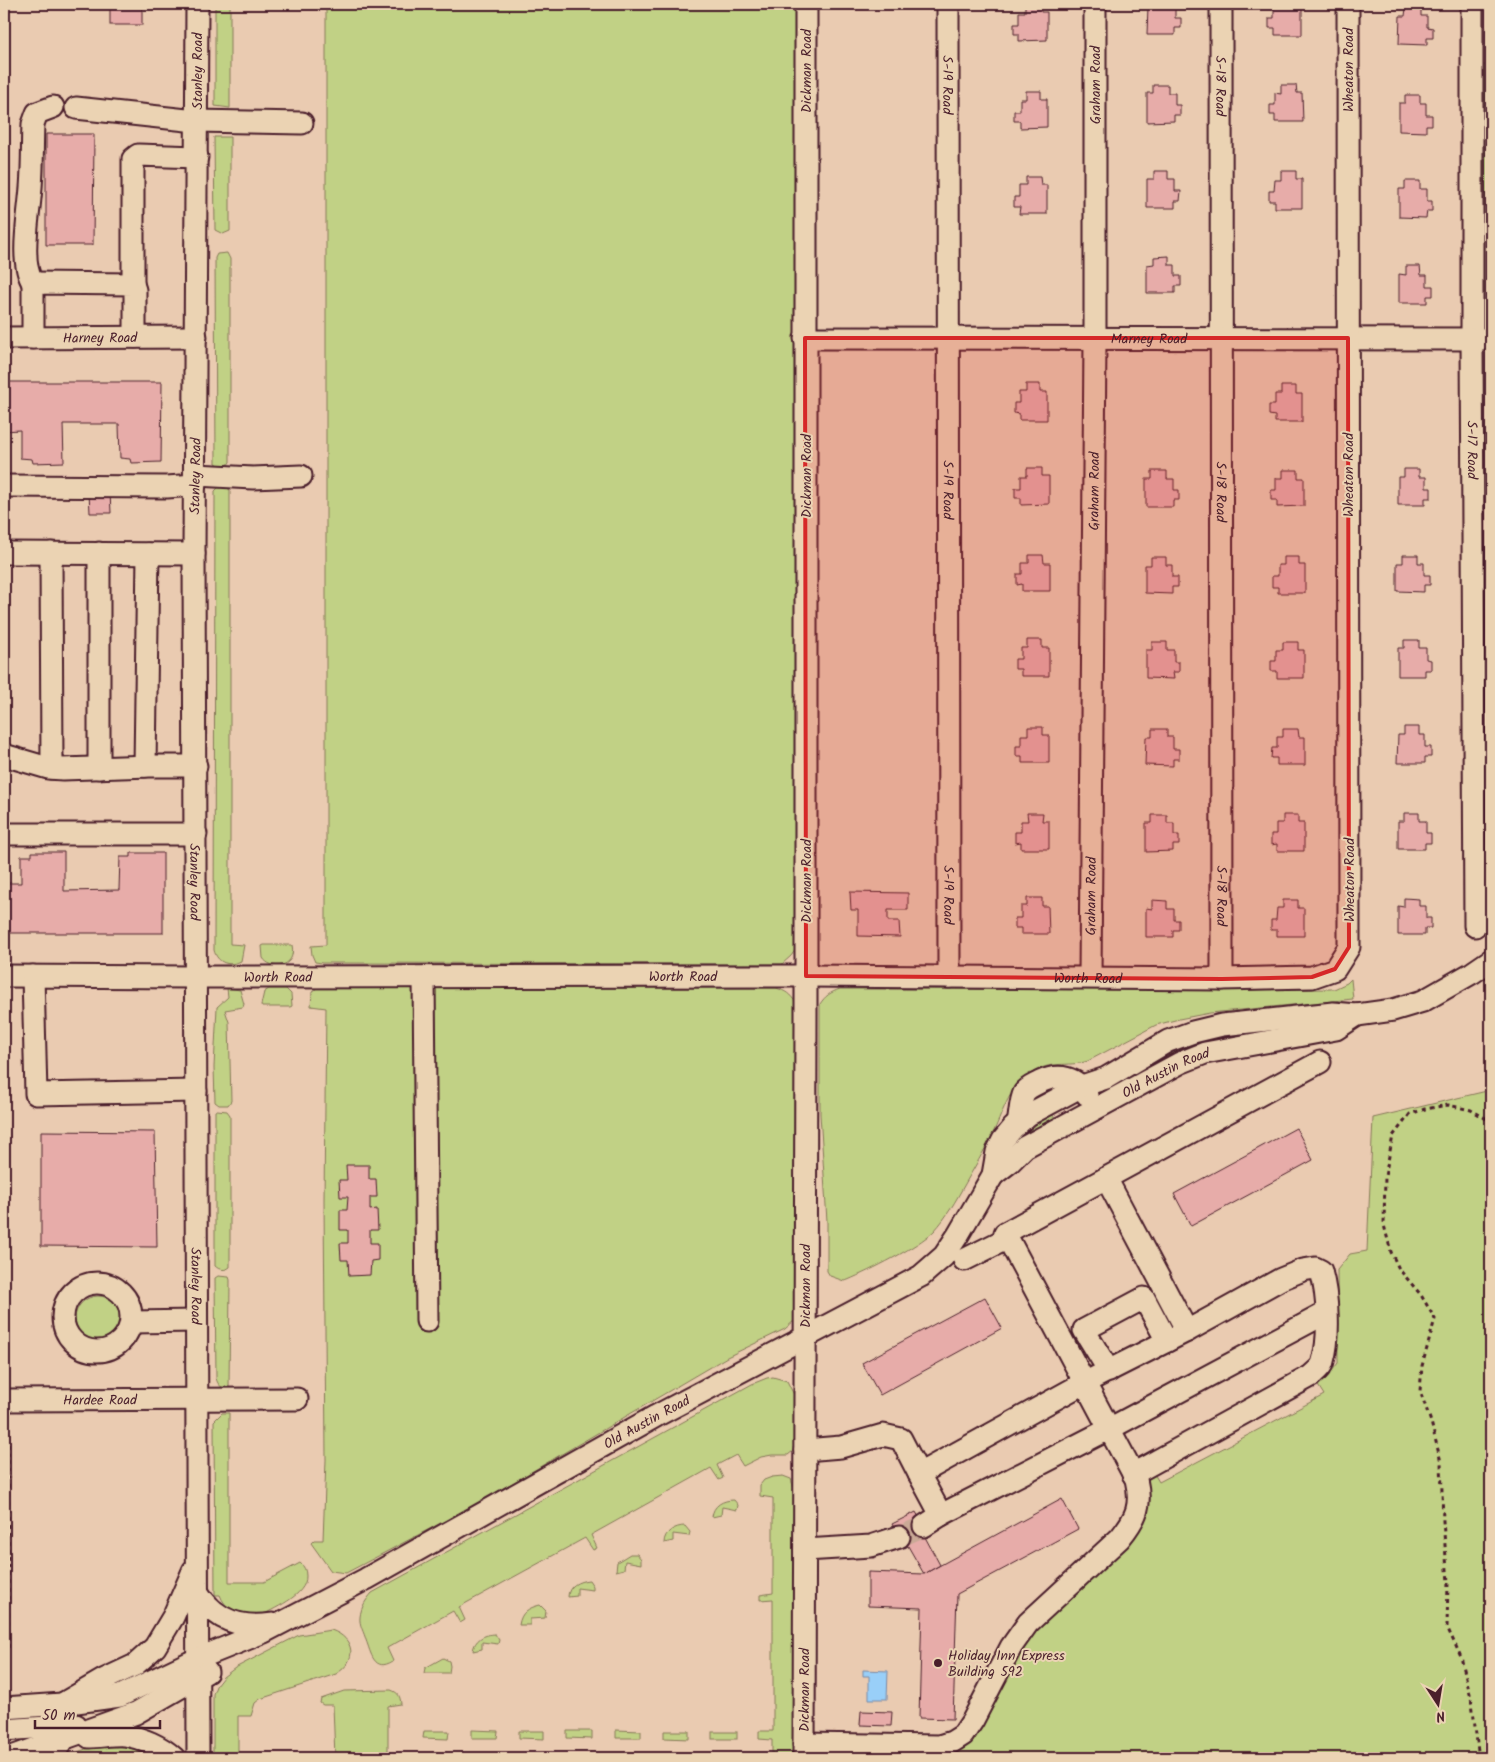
<svg xmlns="http://www.w3.org/2000/svg" width="1495" height="1762" font-family="Kalam,sans-serif">
  <style>
    .green { fill: #c1d185; stroke: #867858 }
    .water { fill: #99cff8; stroke: #7989a6 }
    .building { fill: #e7aca9; stroke: #4a1f2b }
    .lines { fill: none; stroke-linecap: round; stroke-linejoin: round }
    .minor-tunnel { stroke: #caa996; stroke-width: 21; stroke-dasharray: 21 11; stroke-linecap: butt }
    .minor-casing { stroke: #4a1f2b; stroke-width: 25 }
    .path { stroke: #4a1f2b; stroke-width: 3; stroke-dasharray: 4 4; stroke-linecap: butt }
    .minor { stroke: #ebd3b3; stroke-width: 21 }
    .marked { fill: #d62828; fill-opacity: 0.2; stroke: #d62828; stroke-width: 4; stroke-linejoin: round }
    .poi-dot { fill: #4a1f2b; stroke: #ebd3b3; stroke-width: 2 }
    .labels { text-anchor: middle; stroke-width: 4; stroke-linejoin: round; paint-order: stroke }
    .street-label { font-size: 14px; fill: #4a1f2b; stroke: #ebd3b3 }
    .poi-label { font-size: 14px; fill: #4a1f2b; stroke: #ebd3b3; text-anchor: start }
  </style>
  <rect width="100%" height="100%" fill="#eacbb1"/>
  <filter id="ink" filterUnits="userSpaceOnUse"><feTurbulence type="fractalNoise" baseFrequency=".02" numOctaves="2"/><feDisplacementMap in="SourceGraphic" scale="10" xChannelSelector="R" yChannelSelector="G"/><feConvolveMatrix kernelMatrix="1 2 1 2 8 2 1 2 1" color-interpolation-filters="sRGB"/></filter>
  <g filter="url(#ink)">
    <g class="green">
      <path d="M215,4H230V108L215,106Z"/>
      <path d="M326,4H798V946L791,956L782,964L322,963L315,962L312,955L311,946L326,945Z"/>
      <path d="M1481,65H1491V334L1486,333L1482,328Z"/>
      <path d="M230,137V231L223,234L215,230L214,137Z"/>
      <path d="M227,253L230,259V462L227,466L223,467L216,463L215,258L217,254Z"/>
      <path d="M219,487H226L230,490V944L244,945L241,961C229,967 217,963 214,950L215,491Z"/>
      <path d="M264,945H292C297,969 270,970 263,958L262,946Z"/>
      <path d="M1351,979L1353,999L1210,1013L1179,1019L1156,1025L1088,1061C1066,1068 1052,1059 1030,1074C1007,1089 1003,1114 991,1137C983,1153 974,1168 965,1184C956,1200 947,1217 934,1231C916,1248 871,1270 848,1280L844,1281L830,1276L827,1271V1221L820,1114V1004C825,996 831,992 840,989L1230,990L1334,989L1347,983Z"/>
      <path d="M227,988L240,990L244,1004L243,1007L225,1010L229,1022L231,1101L228,1105H219L215,1102L214,1067L217,1007L228,997Z"/>
      <path d="M317,988H776C786,991 790,994 796,1003V1319L785,1329L727,1357L475,1505L346,1573L331,1571L311,1543L314,1540H323L326,1460L324,1200L326,1008L311,1006L312,992Z"/>
      <path d="M269,989H286L291,994L292,1006L290,1007H262L261,1005L264,992Z"/>
      <path d="M1305,1023L1157,1070L1152,1060L1204,1038Z"/>
      <path d="M1491,1090V1758H825L842,1752L943,1754L1037,1624L1089,1577L1144,1478L1153,1472L1159,1482L1324,1395L1317,1384L1326,1379L1338,1363L1337,1270L1350,1254L1367,1251L1373,1118Z"/>
      <path d="M217,1110L227,1111L230,1115V1267C225,1271 219,1270 215,1266V1111Z"/>
      <path d="M1051,1115L1054,1116L1056,1121L1031,1139L1027,1132L1042,1120Z"/>
      <path d="M218,1276L229,1277L230,1280L229,1389C222,1388 218,1386 216,1378L215,1278Z"/>
      <circle cx="98" cy="1319" r="23"/>
      <path d="M773,1377L787,1381L794,1395L795,1446L793,1451L788,1455H772L761,1457L743,1466L736,1455L717,1465L723,1478L719,1480L711,1468L591,1535L597,1548L593,1550L585,1538L459,1607L465,1620L460,1623L453,1611L387,1648L393,1661C374,1673 371,1653 366,1640C364,1632 359,1625 360,1617C361,1607 366,1600 372,1593L752,1384L767,1378Z"/>
      <path d="M222,1413H229V1582H264L300,1563C304,1566 306,1570 306,1576C307,1596 272,1609 257,1618H250V1614C235,1614 225,1608 220,1595H215L214,1421Z"/>
      <path d="M783,1476L791,1479L795,1493L794,1758H772V1740L759,1739V1731H773V1599L760,1600V1595L773,1593V1498L760,1496V1485L764,1480L772,1477Z"/>
      <path d="M734,1500L738,1505L737,1510L722,1507L721,1515L712,1517C713,1505 723,1500 734,1500Z"/>
      <path d="M685,1526L690,1532L689,1536L673,1534V1541L664,1543C664,1532 675,1526 685,1526Z"/>
      <path d="M630,1554H637L641,1559V1564L625,1561L624,1569L616,1571L617,1562Z"/>
      <path d="M589,1580L593,1586V1590L577,1588V1596L568,1597C568,1586 578,1581 589,1580Z"/>
      <path d="M540,1605L546,1611L545,1618L530,1619V1625H519C521,1612 528,1608 540,1605Z"/>
      <path d="M331,1630C355,1638 358,1661 336,1674L260,1699L255,1703L251,1716H238V1758H213V1694L216,1686L223,1677L235,1668L299,1635Z"/>
      <path d="M495,1634L499,1640L498,1644L482,1642V1649L473,1651C474,1640 484,1634 495,1634Z"/>
      <path d="M443,1658L449,1661L450,1666L449,1673H424L425,1668Z"/>
      <path d="M391,1690C399,1693 400,1696 401,1704L388,1706V1758H335L333,1705H323L320,1703L321,1699L344,1691Z"/>
      <path d="M472,1730L498,1731L497,1738H472Z"/>
      <path d="M616,1730L641,1731V1738H616Z"/>
      <path d="M424,1731H449L448,1739L423,1738Z"/>
      <path d="M519,1731H544V1739L519,1738Z"/>
      <path d="M567,1731H592V1739L567,1738Z"/>
      <path d="M664,1731H689V1739L664,1738Z"/>
      <rect x="712" y="1732" width="25" height="7"/>
      <path d="M128,1747L142,1753L149,1758H70C82,1744 111,1747 128,1747Z"/>
    </g>
    <path class="water" d="M863,1670L888,1671L887,1699H869V1676H863Z"/>
    <g class="building">
      <rect x="110" y="4" width="32" height="21"/>
      <path d="M1025,4H1040L1041,12H1047V40L1019,41V34H1014V24H1019V12H1025Z"/>
      <path d="M1154,4H1169V6H1175V18H1181V28H1175V35H1147L1148,6H1154Z"/>
      <path d="M1281,4H1296V6H1302V35H1275V28H1269V18H1274V6H1281Z"/>
      <path d="M1406,8H1421V16H1427V27L1433,28V38H1427V45L1399,44L1400,16H1405Z"/>
      <path d="M1153,85H1168V93H1175V105H1180V115H1174V121L1147,122V93H1153Z"/>
      <path d="M1281,85H1296L1297,93H1302L1303,122H1275V115H1270V105H1275V93L1281,94Z"/>
      <path d="M1026,91H1041V99H1047V127L1020,128V121H1014V111H1020V99H1026Z"/>
      <path d="M1405,95H1420V103H1426V115H1432V125H1426V132L1399,131V103H1405Z"/>
      <path d="M46,134H94L93,245H46Z"/>
      <path d="M1154,171H1168V179H1175V191H1181L1180,201H1175V208H1147V179H1154Z"/>
      <path d="M1281,171H1296V179H1302V208H1275V201H1269V191H1274L1275,180H1281Z"/>
      <path d="M1026,177H1040L1041,185H1047V214H1019L1020,207H1014V197H1019V185H1026Z"/>
      <path d="M1405,181H1420V189H1427V201H1432V211H1427L1426,218L1399,217V189H1405Z"/>
      <path d="M1169,256V265H1175V276H1181V286H1175V293H1147V265L1154,264V257Z"/>
      <path d="M1406,266H1420L1421,275H1427V286H1433V296H1427V303H1399V274L1406,275Z"/>
      <path d="M4,382H162L161,462L131,463L130,459L120,458L119,424H63L64,462L33,463L32,459L20,458V430L4,431Z"/>
      <path d="M1026,384H1040V392H1047V420H1019V414L1014,413V403H1019V392H1026Z"/>
      <path d="M1281,386H1296V394H1302V422H1275V416L1269,415V405H1275V394H1281Z"/>
      <path d="M1027,468H1042V476H1049V504L1021,505V498H1015V488H1021V476H1027Z"/>
      <path d="M1404,469H1419V477H1426V488H1431V498H1425V505H1398V477H1404Z"/>
      <path d="M1283,470H1298V478H1304V506L1277,507V500H1271V490H1276V478H1283Z"/>
      <path d="M1152,471H1167V479H1174V490H1179V500H1173V507H1146V479H1152Z"/>
      <path d="M89,492H110L111,513H90Z"/>
      <path d="M1029,555H1043L1044,563H1050V591H1022V584L1017,585V574H1022V563H1029Z"/>
      <path d="M1403,555H1418V563H1424V575H1430V585H1424V592L1397,591V563H1403Z"/>
      <path d="M1151,557H1166V565H1172V577H1178V587H1172V594L1145,593V565H1151Z"/>
      <path d="M1284,557H1299V565H1305V593H1278V587H1272V576H1278V565H1284Z"/>
      <path d="M1027,640H1042V648H1049V676H1021V669H1015V659H1021V648H1027Z"/>
      <path d="M1404,640H1419V648H1426V659L1431,660V670H1425V676H1398V648H1404Z"/>
      <path d="M1152,642H1167V650H1174V662H1179V672H1173L1174,679L1146,678V650H1152Z"/>
      <path d="M1283,642H1298V650H1304V678H1277V671H1271V661H1276V650H1283Z"/>
      <path d="M1028,727H1043V735H1049V763H1022V756H1016V746H1021V735H1028Z"/>
      <path d="M1404,727H1419V735H1425V747H1431V757H1425V763H1397L1398,735H1404Z"/>
      <path d="M1152,729H1167V737H1173V749H1179V759H1173V766L1145,765L1146,737H1152Z"/>
      <path d="M1283,729H1298L1299,737H1305V765H1277V758H1271L1272,748H1277V737H1283Z"/>
      <path d="M1027,813H1043L1042,821H1049V849H1021V842L1015,843V832H1021V821H1028Z"/>
      <path d="M1404,813H1419V821H1426V833H1431V843H1425V849H1398V821H1404Z"/>
      <path d="M1152,815H1167V823H1174V835H1179V845H1173V851L1146,852V823H1152Z"/>
      <path d="M1283,815H1298V823H1304V851H1277V844L1271,845V834H1276V823H1283Z"/>
      <path d="M32,852H64V891L119,890L120,857H131V853H163V933H4V883H21V856H32Z"/>
      <path d="M850,892L908,893V910H888V921H899L900,937L858,936V910H851Z"/>
      <path d="M1027,898H1042V906H1048L1049,934H1021V928H1015V918H1021V906H1027Z"/>
      <path d="M1404,898L1419,899V906H1426V918H1431V928H1425V935H1398V906L1404,907Z"/>
      <path d="M1152,900L1167,901V909H1174V920H1179V930H1173V937H1146V908L1152,909Z"/>
      <path d="M1283,900H1298V908H1304V936H1277V930H1271V920H1276L1277,908H1283Z"/>
      <path d="M1140,1066L1146,1076L1129,1085L1123,1075Z"/>
      <path d="M1296,1128L1313,1160L1191,1226L1174,1194Z"/>
      <path d="M41,1131L155,1132L157,1247L41,1246Z"/>
      <path d="M346,1165H369V1179H376L377,1197H370V1210L377,1209L378,1230H370V1243H378V1260L371,1261L370,1275L349,1276L348,1260H341L340,1243H348V1230H340V1210H347L348,1197H340L339,1180H347Z"/>
      <path d="M985,1297L1002,1328L880,1395L862,1363Z"/>
      <path d="M1062,1499L1078,1529L957,1594L953,1719L919,1718L922,1608L868,1606V1572L924,1574Z"/>
      <path d="M916,1512L929,1535L925,1537L940,1565L924,1574L908,1546L905,1548L892,1524Z"/>
      <path d="M861,1711L892,1712L891,1726L860,1725Z"/>
    </g>
    <g class="lines">
      <path class="minor-tunnel" d="M899,1537L924,1526"/>
      <defs>
        <g id="minor">
          <path id="s1" d="M197,4L194,554L198,1758"/>
          <path id="s2" d="M948,4L949,977"/>
          <path id="s3" d="M1221,4L1222,979"/>
          <path id="s4" d="M1472,4V338L1475,926"/>
          <path d="M76,108L196,121L302,123"/>
          <path d="M33,283C20,264 28,221 30,198C33,174 32,149 33,124L37,113L53,107"/>
          <path d="M133,284V159L138,155L197,157"/>
          <path id="s5" d="M4,338L196,337"/>
          <path d="M33,338V283L133,284L135,290V337"/>
          <path id="s6" d="M805,338L1491,339"/>
          <path d="M196,475L253,478L301,476"/>
          <path d="M4,486L167,487L195,485"/>
          <path d="M4,553L194,554"/>
          <path d="M51,553L52,768"/>
          <path d="M4,755L48,768L63,769L150,766H196"/>
          <path d="M145,766L148,554"/>
          <path d="M99,768V553"/>
          <path d="M4,834H196"/>
          <path id="s7" d="M4,976L196,977L806,976L1222,979L1312,977L1335,969L1349,947L1348,4"/>
          <path d="M33,976L36,1094L196,1091"/>
          <path d="M424,977L427,1321"/>
          <path id="s8" d="M1090,977L1095,339V4"/>
          <path d="M1018,1124C1020,1115 1020,1101 1024,1093C1028,1087 1035,1085 1040,1082C1059,1073 1077,1077 1087,1095"/>
          <path id="s9" d="M993,1175L1010,1162L1025,1147L1180,1063L1205,1053L1336,1029L1357,1015"/>
          <path d="M964,1260L1008,1238"/>
          <circle cx="97" cy="1317" r="34"/>
          <path d="M132,1322L196,1321"/>
          <path d="M1109,1371L1084,1330L1144,1298L1167,1341"/>
          <path id="s10" d="M4,1400L297,1399"/>
          <path d="M805,1450L841,1447L883,1435L901,1439L919,1474L1084,1383L1187,1331L1106,1178"/>
          <path d="M919,1474L941,1515L924,1526"/>
          <path d="M1133,1474L1311,1376C1315,1372 1322,1367 1323,1361C1330,1337 1328,1296 1321,1271L1315,1268L1303,1270L1281,1279L1187,1331"/>
          <path d="M941,1515L1109,1429L1326,1313"/>
          <path d="M805,1550L871,1546L899,1537"/>
          <path d="M197,1591C214,1620 240,1629 272,1624"/>
          <path id="s11" d="M4,1708L62,1704L120,1696L197,1659L264,1632L366,1579L656,1416L921,1276L944,1256L958,1235L993,1175L997,1152L1003,1140L1013,1128L1028,1115L1082,1086L1106,1078L1168,1041L1193,1032L1222,1025L1333,1013L1357,1015L1393,1010L1423,1001L1472,973L1491,960"/>
          <path d="M4,1730L76,1725"/>
          <path d="M89,1737C100,1737 113,1734 125,1735C142,1738 161,1746 174,1758"/>
          <path d="M804,1744L939,1746L952,1742L963,1735L973,1720L1011,1647L1028,1623L1120,1538C1137,1517 1142,1505 1136,1479L1005,1233L1320,1062"/>
          <path d="M57,1749L64,1739L62,1704L103,1680L135,1665L155,1647L173,1617L193,1571"/>
          <path d="M9,1758L136,1713L207,1672"/>
          <path id="s12" d="M804,1758L806,1014V4"/>
        </g>
      </defs>
      <use href="#minor" class="minor-casing"/>
      <g class="path">
        <path d="M1485,1118H1491"/>
        <path d="M8,1648V1419"/>
        <path d="M1476,1758L1478,1751L1472,1702L1461,1657L1447,1627L1448,1582L1443,1521L1441,1462L1431,1422L1420,1391L1422,1366L1435,1319L1421,1295L1399,1269L1391,1252L1384,1225L1385,1176L1393,1136L1410,1114L1425,1109L1448,1105L1471,1110L1485,1118L1491,1129"/>
      </g>
      <use href="#minor" class="minor"/>
    </g>
  </g>
  <path class="marked" d="M805,338H1348L1349,947L1335,969L1312,977L1222,979L806,976Z"/>
  <circle class="poi-dot" cx="938" cy="1663" r="5"/>
  <g class="labels">
    <g class="street-label">
      <text transform="translate(1348 70) rotate(-90)" y="5">Wheaton Road</text>
      <text transform="translate(197 71) rotate(-90)" y="5">Stanley Road</text>
      <text transform="translate(806 71) rotate(-90)" y="5">Dickman Road</text>
      <text transform="translate(1095 85) rotate(-90)" y="5">Graham Road</text>
      <text dy="5" stroke="none"><textPath href="#s2" startOffset="81">S-19 Road</textPath></text>
      <text dy="5" stroke="none"><textPath href="#s3" startOffset="82">S-18 Road</textPath></text>
      <text dy="5" stroke="none"><textPath href="#s5" startOffset="96">Harney Road</textPath></text>
      <text dy="5" stroke="none"><textPath href="#s6" startOffset="344">Marney Road</textPath></text>
      <text dy="5" stroke="none"><textPath href="#s4" startOffset="446">S-17 Road</textPath></text>
      <text transform="translate(1348 475) rotate(-90)" y="5">Wheaton Road</text>
      <text transform="translate(195 476) rotate(-89)" y="5">Stanley Road</text>
      <text transform="translate(806 476) rotate(-90)" y="5">Dickman Road</text>
      <text dy="5" stroke="none"><textPath href="#s8" startOffset="486">Graham Road</textPath></text>
      <text dy="5" stroke="none"><textPath href="#s2" startOffset="486">S-19 Road</textPath></text>
      <text dy="5" stroke="none"><textPath href="#s3" startOffset="488">S-18 Road</textPath></text>
      <text transform="translate(1349 880) rotate(-90)" y="5">Wheaton Road</text>
      <text dy="5" stroke="none"><textPath href="#s1" startOffset="878">Stanley Road</textPath></text>
      <text transform="translate(806 881) rotate(-90)" y="5">Dickman Road</text>
      <text dy="5" stroke="none"><textPath href="#s8" startOffset="81">Graham Road</textPath></text>
      <text dy="5" stroke="none"><textPath href="#s2" startOffset="891">S-19 Road</textPath></text>
      <text dy="5" stroke="none"><textPath href="#s3" startOffset="892">S-18 Road</textPath></text>
      <text dy="5" stroke="none"><textPath href="#s7" startOffset="679">Worth Road</textPath></text>
      <text dy="5" stroke="none"><textPath href="#s7" startOffset="274">Worth Road</textPath></text>
      <text dy="5" stroke="none"><textPath href="#s7" startOffset="1084">Worth Road</textPath></text>
      <text dy="5" stroke="none"><textPath href="#s9" startOffset="202">Old Austin Road</textPath></text>
      <text dy="5" stroke="none"><textPath href="#s1" startOffset="1282">Stanley Road</textPath></text>
      <text dy="5" stroke="none"><textPath href="#s12" startOffset="472">Dickman Road</textPath></text>
      <text dy="5" stroke="none"><textPath href="#s10" startOffset="96">Hardee Road</textPath></text>
      <text dy="5" stroke="none"><textPath href="#s11" startOffset="711">Old Austin Road</textPath></text>
      <text dy="5" stroke="none"><textPath href="#s12" startOffset="68">Dickman Road</textPath></text>
    </g>
    <g class="poi-label">
      <text x="948" y="1660">Holiday Inn Express<tspan x="948" dy="16">Building 592</tspan></text>
    </g>
  </g>
  <rect width="1495" height="1762" fill="none" stroke="#ebd3b3" stroke-width="20"/>
  <rect x="10" y="10" width="1475" height="1742" fill="none" stroke="#4a1f2b" stroke-width="2" filter="url(#ink)"/>
  <g transform="translate(1438 1704) rotate(168)" stroke="#ebd3b3" stroke-width="4" paint-order="stroke">
  <path d="M0-4L9 19L0 12L-9 19Z" fill="#4a1f2b"/>
  <text y="-8" font-size="14" font-weight="bold" text-anchor="middle" fill="#4a1f2b">N</text>
  </g>
  <path d="M35 1720v8h125v-8" fill="none" stroke="#4a1f2b" stroke-width="2.5"/>
  <text x="42" y="1720" font-size="15" fill="#4a1f2b" stroke="#ebd3b3" stroke-width="4" paint-order="stroke">50 m</text>
</svg>
